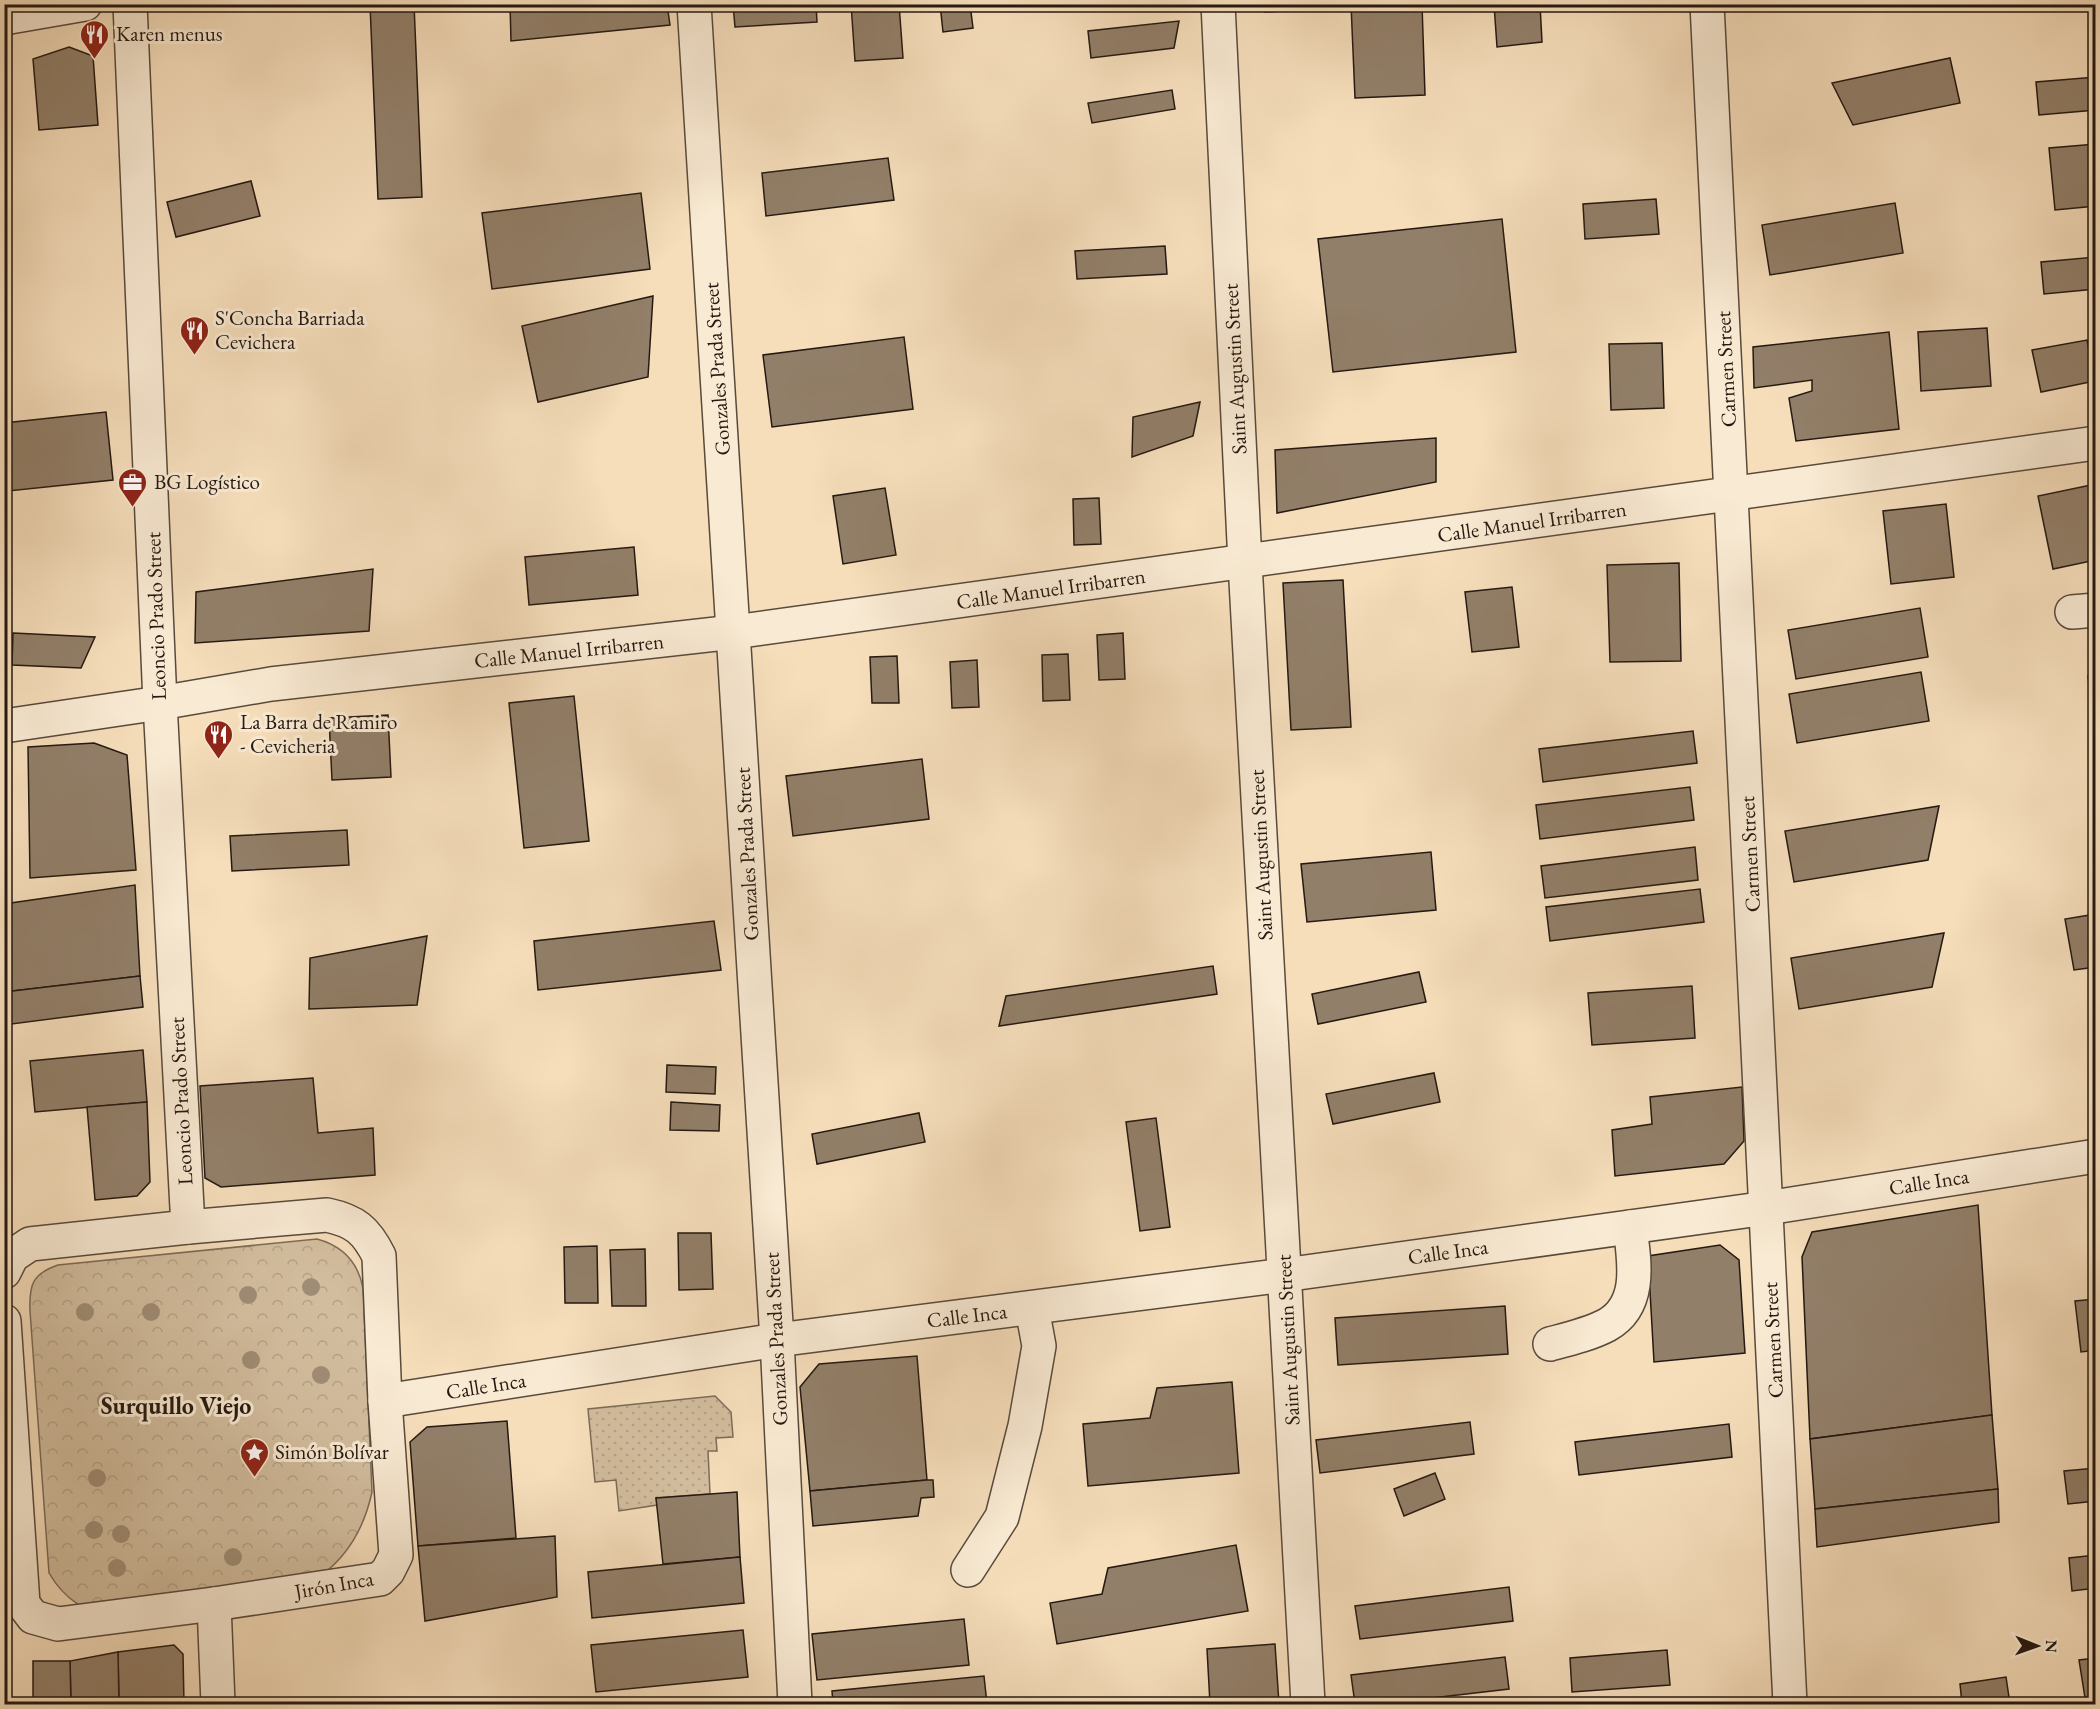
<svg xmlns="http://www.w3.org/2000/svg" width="2100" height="1709" font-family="'EB Garamond',serif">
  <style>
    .grass { fill: url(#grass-dots); stroke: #7c6b58; stroke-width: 1.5 }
    .forest { fill: url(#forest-crowns); stroke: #7c6b58; stroke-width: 1.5 }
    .building { fill: #927f69; stroke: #251911; stroke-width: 1.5 }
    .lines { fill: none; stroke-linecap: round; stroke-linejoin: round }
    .minor-casing { stroke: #594a3c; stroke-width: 36 }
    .minor { stroke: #f9ead3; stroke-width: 33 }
    .tree { fill: #a08d75 }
    .labels { text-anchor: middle; stroke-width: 6; stroke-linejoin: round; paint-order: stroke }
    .poi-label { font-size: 21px; fill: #251911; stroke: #f9ead3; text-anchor: start }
    .street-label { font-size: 21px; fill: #251911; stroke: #f9ead3 }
    .quarter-label { font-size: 24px; font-weight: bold; fill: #251911; stroke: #f9ead3 }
  </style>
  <defs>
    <pattern id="grass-dots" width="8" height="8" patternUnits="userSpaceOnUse" patternTransform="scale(1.5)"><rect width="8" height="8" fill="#d2bd9e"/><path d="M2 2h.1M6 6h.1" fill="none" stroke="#b4a287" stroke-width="1.8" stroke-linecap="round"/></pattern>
    <pattern id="forest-crowns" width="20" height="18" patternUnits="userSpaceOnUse" patternTransform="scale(1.5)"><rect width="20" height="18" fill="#d2bd9e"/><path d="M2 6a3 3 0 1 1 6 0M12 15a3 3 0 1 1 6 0" fill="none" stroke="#b4a287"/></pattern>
  </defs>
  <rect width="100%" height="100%" fill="#f6debb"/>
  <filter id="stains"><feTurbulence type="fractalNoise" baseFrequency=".00333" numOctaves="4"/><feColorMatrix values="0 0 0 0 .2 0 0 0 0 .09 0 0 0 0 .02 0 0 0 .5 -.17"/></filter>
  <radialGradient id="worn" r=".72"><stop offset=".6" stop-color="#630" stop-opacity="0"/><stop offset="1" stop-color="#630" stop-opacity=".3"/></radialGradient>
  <path class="grass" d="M715,1396L731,1412L733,1437L716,1438L717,1451H708L710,1494L656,1498L657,1505L619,1511L616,1480L595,1482L588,1409Z"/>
  <path class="forest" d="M317,1239C343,1246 358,1262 363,1288L372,1492C364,1529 345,1561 313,1581L79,1605C65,1596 57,1587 49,1573L30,1311C29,1285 32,1274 58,1265Z"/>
  <g class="building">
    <path d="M370,4H414L422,197L378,199Z"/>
    <path d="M510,4H667L670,25L511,41Z"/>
    <path d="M733,4H816L817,22L735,27Z"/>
    <path d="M851,4H899L903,58L855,61Z"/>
    <path d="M940,4H970L973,28L943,32Z"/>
    <path d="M1264,4H1301V10L1265,12Z"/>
    <path d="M1351,4H1422L1425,95L1355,98Z"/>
    <path d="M1494,4H1540L1542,42L1497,47Z"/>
    <path d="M1179,21L1174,48L1091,58L1088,31Z"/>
    <path d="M69,47L93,56L98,125L39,130L33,59Z"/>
    <path d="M1950,58L1960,103L1853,125L1832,83Z"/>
    <path d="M2096,77V110L2039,115L2036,82Z"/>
    <path d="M1172,90L1175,109L1092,123L1088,103Z"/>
    <path d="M2096,144V206L2055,210L2049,148Z"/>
    <path d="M888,158L894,200L766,216L762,173Z"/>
    <path d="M251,181L260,216L176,237L167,202Z"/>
    <path d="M641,193L650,269L492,289L482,213Z"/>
    <path d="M1656,199L1659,234L1585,239L1583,204Z"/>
    <path d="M1895,203L1903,253L1770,275L1762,225Z"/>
    <path d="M1502,219L1516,352L1333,372L1318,239Z"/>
    <path d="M1165,246L1167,274L1077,279L1075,251Z"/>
    <path d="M2096,257V289L2044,294L2041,262Z"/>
    <path d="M653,296L648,377L538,402L522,326Z"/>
    <path d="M1987,328L1991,386L1921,391L1918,332Z"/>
    <path d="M1889,332L1899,429L1796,441L1789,398L1812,391V380L1754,388L1753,347Z"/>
    <path d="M904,337L913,409L772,427L763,355Z"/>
    <path d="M2087,340L2095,381L2041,392L2032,350Z"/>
    <path d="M1662,343L1664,408L1611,410L1609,344Z"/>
    <path d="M1200,402L1193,436L1132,457L1133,417Z"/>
    <path d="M106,412L113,480L8,491L4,453V423Z"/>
    <path d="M1436,438V482L1277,513L1275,450Z"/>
    <path d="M2096,484V560L2053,569L2038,496Z"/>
    <path d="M885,488L896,555L843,564L833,496Z"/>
    <path d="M1099,498L1101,544L1074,545L1073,499Z"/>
    <path d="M1946,504L1954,577L1891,584L1883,511Z"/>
    <path d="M634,547L638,595L529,605L525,557Z"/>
    <path d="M1679,563L1681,661L1610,662L1607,565Z"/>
    <path d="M373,569L369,631L195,643L196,592Z"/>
    <path d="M1343,580L1351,727L1291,730L1283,583Z"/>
    <path d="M1512,587L1519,647L1472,652L1465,592Z"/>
    <path d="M1920,608L1928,657L1796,679L1788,630Z"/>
    <path d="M13,633L95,637L81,668L12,665Z"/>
    <path d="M1123,633L1125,679L1099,680L1097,635Z"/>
    <path d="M1068,654L1070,700L1043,701L1042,655Z"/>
    <path d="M897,656L899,703H872L870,657Z"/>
    <path d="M977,660L979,707L952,708L950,662Z"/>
    <path d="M1921,672L1929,721L1797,743L1789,694Z"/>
    <path d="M2088,676H2096V738H2095Z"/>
    <path d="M574,696L589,841L524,848L509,703Z"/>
    <path d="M388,715L391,777L332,780L329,718Z"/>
    <path d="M1693,731L1697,763L1543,782L1539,749Z"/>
    <path d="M94,743L127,755L136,870L30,878L28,747Z"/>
    <path d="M922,759L929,819L793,836L786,776Z"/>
    <path d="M1690,787L1694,820L1540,839L1536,805Z"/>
    <path d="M1939,806L1928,860L1794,882L1785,831Z"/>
    <path d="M347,830L349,865L232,871L230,836Z"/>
    <path d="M1695,847L1698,880L1545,898L1541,866Z"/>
    <path d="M1431,852L1436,910L1307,922L1301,864Z"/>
    <path d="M135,885L140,976L4,992V904Z"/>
    <path d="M1700,889L1704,922L1550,941L1546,907Z"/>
    <path d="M2096,914V967L2074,970L2065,919Z"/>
    <path d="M714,921L721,970L538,990L534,941Z"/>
    <path d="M1944,933L1932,987L1799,1009L1791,958Z"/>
    <path d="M427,936L417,1005L309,1009L310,958Z"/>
    <path d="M1213,966L1217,994L999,1026L1006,996Z"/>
    <path d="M1419,972L1426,1002L1318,1024L1312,994Z"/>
    <path d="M140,976L143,1007L4,1025V992Z"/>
    <path d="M1692,986L1695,1038L1592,1045L1588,993Z"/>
    <path d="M143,1050L147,1102L35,1112L30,1061Z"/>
    <path d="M667,1065L716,1067L715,1094L666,1092Z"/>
    <path d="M1434,1073L1440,1102L1333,1124L1326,1094Z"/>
    <path d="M313,1078L318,1133L373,1128L375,1175L221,1187L205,1178L200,1086Z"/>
    <path d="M1742,1087L1744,1141L1724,1164L1615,1176L1612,1130L1652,1124L1650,1097Z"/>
    <path d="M147,1102L150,1182L137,1196L95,1200L87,1107Z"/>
    <path d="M671,1102L720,1105L719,1131L670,1130Z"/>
    <path d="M919,1113L925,1142L817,1164L812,1134Z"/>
    <path d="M1156,1118L1170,1227L1140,1231L1126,1122Z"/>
    <path d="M1978,1205L1992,1415L1810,1439L1802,1257L1812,1232Z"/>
    <path d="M678,1233H711L713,1289L679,1290Z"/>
    <path d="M1720,1245L1739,1260L1745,1353L1654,1362L1648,1256Z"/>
    <path d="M597,1246L598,1303H565L564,1247Z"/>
    <path d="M645,1249L646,1306H612L610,1250Z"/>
    <path d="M2096,1299V1350L2081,1352L2075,1301Z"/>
    <path d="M1505,1306L1508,1354L1338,1365L1335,1318Z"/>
    <path d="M917,1356L927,1480L810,1491L800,1387L819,1364Z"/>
    <path d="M1232,1382L1239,1473L1088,1486L1083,1424L1150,1418L1157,1388Z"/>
    <path d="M1992,1415L1998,1489L1815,1509L1810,1439Z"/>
    <path d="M507,1421L516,1538L418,1546L410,1442L427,1427Z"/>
    <path d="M1470,1422L1474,1454L1320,1473L1316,1440Z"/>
    <path d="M1729,1424L1732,1457L1579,1475L1575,1442Z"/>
    <path d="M2096,1468V1501L2068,1504L2064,1471Z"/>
    <path d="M1435,1473L1445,1499L1404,1516L1394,1489Z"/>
    <path d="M927,1480H933L934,1497L921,1498L918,1516L813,1526L810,1491Z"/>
    <path d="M1998,1489L1999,1522L1817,1547L1815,1509Z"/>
    <path d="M737,1492L740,1557L663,1564L656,1498Z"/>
    <path d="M555,1536L557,1597L425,1621L418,1546Z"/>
    <path d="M1236,1545L1248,1611L1057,1644L1050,1603L1102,1594L1108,1568Z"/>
    <path d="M2096,1555V1588L2072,1591L2069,1558Z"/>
    <path d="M740,1557L744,1603L592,1618L588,1572Z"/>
    <path d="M1509,1587L1513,1621L1360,1639L1355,1606Z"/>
    <path d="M964,1619L969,1665L817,1680L812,1634Z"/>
    <path d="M743,1630L748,1677L596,1692L591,1645Z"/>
    <path d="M1275,1644L1279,1704H1210L1207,1649Z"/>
    <path d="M174,1645L183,1654L184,1704H119L118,1652Z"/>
    <path d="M1667,1650L1670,1685L1572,1692L1570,1658Z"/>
    <path d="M118,1652L119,1704H71L70,1661Z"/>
    <path d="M1505,1657L1509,1689L1380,1704H1355L1351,1675Z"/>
    <path d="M2096,1658V1704H2086L2079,1660Z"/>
    <path d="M33,1661H70L71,1704H33Z"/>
    <path d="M984,1676L987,1704H833L832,1691Z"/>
    <path d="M2006,1677L2010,1704H1962L1960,1684Z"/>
    <path d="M1762,1700V1704H1659V1701Z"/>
  </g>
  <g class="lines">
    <defs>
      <g id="minor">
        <path d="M130,4L160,703L188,1227"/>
        <path d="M694,4L777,1340L795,1704"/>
        <path d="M1218,4L1245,563L1308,1704"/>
        <path d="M1707,4L1790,1704"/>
        <path d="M4,18L85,4"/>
        <path d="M2072,612L2096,610"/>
        <path d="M4,726L160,703L271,684L734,632L2096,443"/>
        <path d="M4,1272L12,1256L30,1244L188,1227L327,1215C355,1221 366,1230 379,1256L385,1401L396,1555L388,1571L380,1579L214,1604L58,1624L33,1617L23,1604L4,1321"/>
        <path d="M1550,1344C1569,1339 1590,1334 1607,1325C1643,1305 1634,1260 1630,1227"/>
        <path d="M385,1401L777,1340L1284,1275L1767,1208L2096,1156"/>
        <path d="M968,1570L1002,1517L1025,1426L1039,1346L1032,1308"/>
        <path d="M214,1604L218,1704"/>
      </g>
    </defs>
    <use href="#minor" class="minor-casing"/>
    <use href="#minor" class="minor"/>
  </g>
  <g class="tree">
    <circle cx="311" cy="1287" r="9"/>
    <circle cx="248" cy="1295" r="9"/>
    <circle cx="85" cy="1312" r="9"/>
    <circle cx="151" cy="1312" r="9"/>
    <circle cx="251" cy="1360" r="9"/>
    <circle cx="321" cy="1375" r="9"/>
    <circle cx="106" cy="1401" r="9"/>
    <circle cx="97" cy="1478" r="9"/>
    <circle cx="94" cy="1530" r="9"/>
    <circle cx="121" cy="1534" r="9"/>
    <circle cx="233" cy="1557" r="9"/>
    <circle cx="117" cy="1568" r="9"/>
  </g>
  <defs>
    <symbol id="restaurant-pin" viewBox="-11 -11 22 30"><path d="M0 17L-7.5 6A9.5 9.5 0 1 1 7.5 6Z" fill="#8f2418" stroke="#f9ead3"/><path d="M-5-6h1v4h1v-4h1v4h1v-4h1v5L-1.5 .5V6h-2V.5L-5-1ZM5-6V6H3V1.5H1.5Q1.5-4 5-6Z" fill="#fff"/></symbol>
    <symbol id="office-pin" viewBox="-11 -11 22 30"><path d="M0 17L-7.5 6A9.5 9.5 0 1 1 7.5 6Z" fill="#8f2418" stroke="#f9ead3"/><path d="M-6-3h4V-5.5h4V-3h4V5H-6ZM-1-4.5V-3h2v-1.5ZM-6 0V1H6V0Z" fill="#fff"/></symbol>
    <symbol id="sight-pin" viewBox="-11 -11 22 30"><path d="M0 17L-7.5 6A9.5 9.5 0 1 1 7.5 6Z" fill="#8f2418" stroke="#f9ead3"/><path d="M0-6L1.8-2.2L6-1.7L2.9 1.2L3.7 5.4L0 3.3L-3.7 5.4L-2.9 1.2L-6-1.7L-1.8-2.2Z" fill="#fff"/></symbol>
  </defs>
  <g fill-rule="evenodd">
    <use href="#restaurant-pin" x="78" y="18" width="33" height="45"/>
    <use href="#restaurant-pin" x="178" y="314" width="33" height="45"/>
    <use href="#office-pin" x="116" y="466" width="33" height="45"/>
    <use href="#restaurant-pin" x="202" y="718" width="33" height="45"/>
    <use href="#sight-pin" x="238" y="1436" width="33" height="45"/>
  </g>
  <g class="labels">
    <g class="poi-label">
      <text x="116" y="41">Karen menus</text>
      <text x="215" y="325">S'Concha Barriada<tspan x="215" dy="24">Cevichera</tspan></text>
      <text x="154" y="489">BG Logístico</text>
      <text x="240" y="729">La Barra de Ramiro<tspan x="240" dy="24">- Cevicheria</tspan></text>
      <text x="275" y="1459">Simón Bolívar</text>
    </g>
    <g class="street-label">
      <text transform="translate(717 369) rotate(-94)" y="7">Gonzales Prada Street</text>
      <text transform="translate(1235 369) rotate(-93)" y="7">Saint Augustin Street</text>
      <text transform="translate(1726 369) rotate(-93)" y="7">Carmen Street</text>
      <text transform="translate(1532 522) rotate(-8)" y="7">Calle Manuel Irribarren</text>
      <text transform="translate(1051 589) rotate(-8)" y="7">Calle Manuel Irribarren</text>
      <text transform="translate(156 616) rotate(-92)" y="7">Leoncio Prado Street</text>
      <text transform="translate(569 651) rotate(-6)" y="7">Calle Manuel Irribarren</text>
      <text transform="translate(747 854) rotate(-93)" y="7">Gonzales Prada Street</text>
      <text transform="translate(1750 854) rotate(-93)" y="7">Carmen Street</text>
      <text transform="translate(1261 855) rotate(-93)" y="7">Saint Augustin Street</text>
      <text transform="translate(181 1101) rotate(-93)" y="7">Leoncio Prado Street</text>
      <text transform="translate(1929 1182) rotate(-9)" y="7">Calle Inca</text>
      <text transform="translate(1448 1252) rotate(-8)" y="7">Calle Inca</text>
      <text transform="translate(967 1316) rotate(-7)" y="7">Calle Inca</text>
      <text transform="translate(776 1339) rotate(-93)" y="7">Gonzales Prada Street</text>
      <text transform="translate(1288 1340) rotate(-93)" y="7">Saint Augustin Street</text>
      <text transform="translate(1773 1340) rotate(-93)" y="7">Carmen Street</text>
      <text transform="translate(486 1386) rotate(-9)" y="7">Calle Inca</text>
      <text transform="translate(334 1585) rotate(-10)" y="7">Jirón Inca</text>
    </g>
    <g class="quarter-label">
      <text x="176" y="1414">Surquillo Viejo</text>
    </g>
  </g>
  <rect width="2100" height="1709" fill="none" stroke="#f6debb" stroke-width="24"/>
  <rect x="6" y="6" width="2088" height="1697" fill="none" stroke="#251911" stroke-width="3"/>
  <rect x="12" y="12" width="2076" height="1685" fill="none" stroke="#251911" stroke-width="1.5"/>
  <g transform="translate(2037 1646) rotate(91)" stroke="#f9ead3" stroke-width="4.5" paint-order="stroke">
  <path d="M0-4.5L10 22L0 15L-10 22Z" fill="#251911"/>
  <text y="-9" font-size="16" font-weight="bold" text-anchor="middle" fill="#251911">N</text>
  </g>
  <rect width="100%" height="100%" filter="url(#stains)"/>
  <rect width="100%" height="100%" fill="url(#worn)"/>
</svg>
